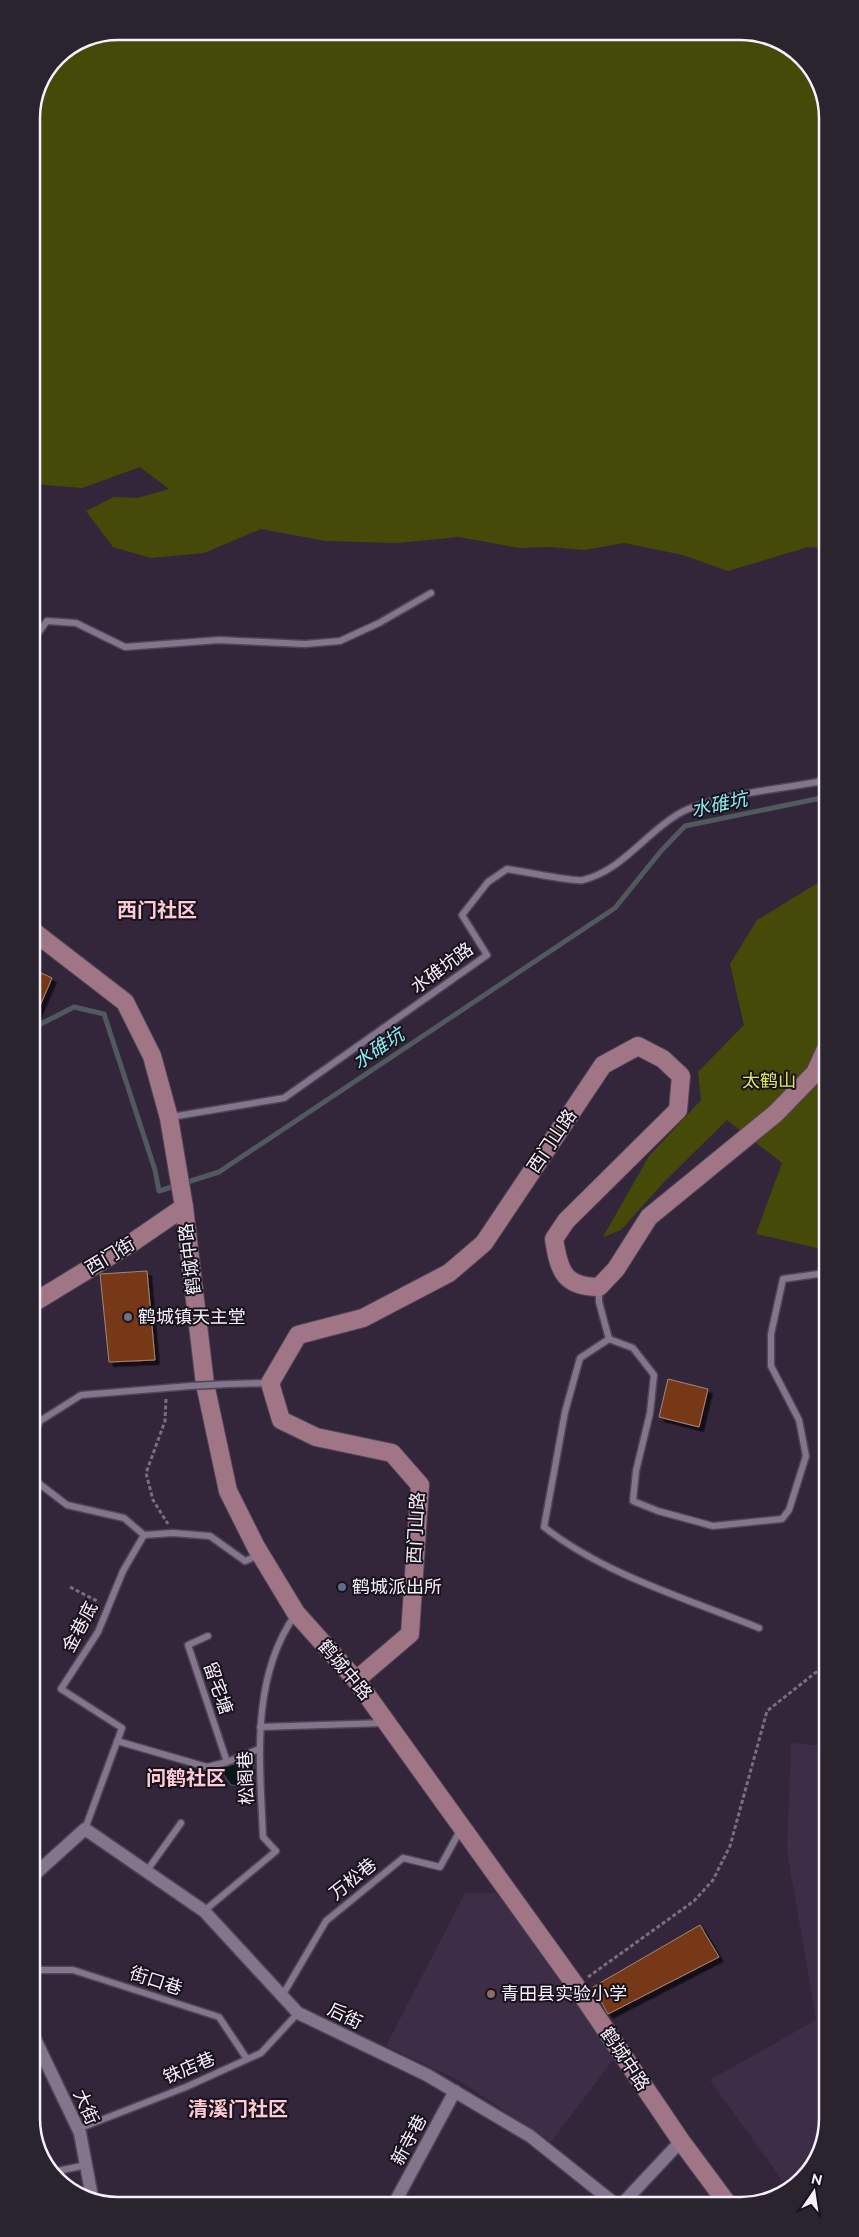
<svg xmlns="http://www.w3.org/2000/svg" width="859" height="2237" font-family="Raleway,'Noto Sans SC',sans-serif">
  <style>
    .built { fill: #3d2d47 }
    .green { fill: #464a09 }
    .water { fill: #06181a; stroke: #4f595e }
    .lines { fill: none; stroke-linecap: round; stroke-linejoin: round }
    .stream { stroke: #4f595e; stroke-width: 5 }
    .building { fill: #763814; stroke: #a2877a; filter: url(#shadow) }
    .lane-casing { stroke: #4f4556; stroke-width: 9 }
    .street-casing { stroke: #4f4556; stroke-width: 15 }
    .secondary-casing { stroke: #4f4556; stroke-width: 20 }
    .path { stroke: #796e80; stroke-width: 3; stroke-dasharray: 4 2.5; stroke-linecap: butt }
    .lane { stroke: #83758c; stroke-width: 6 }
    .street { stroke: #83758c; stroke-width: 12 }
    .secondary { stroke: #a07687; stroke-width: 18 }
    .lane-bridge-casing { stroke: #4f4556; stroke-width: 9; stroke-linecap: butt }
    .lane-bridge { stroke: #83758c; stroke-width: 6 }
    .worship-dot { fill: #6b7280; stroke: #17121b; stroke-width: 2 }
    .service-dot { fill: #5c6f8a; stroke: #17121b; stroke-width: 2 }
    .education-dot { fill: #8d6e63; stroke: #17121b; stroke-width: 2 }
    .labels { text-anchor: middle; stroke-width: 4; stroke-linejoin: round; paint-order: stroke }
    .street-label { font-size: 18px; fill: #f8f0fd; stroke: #17121b }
    .park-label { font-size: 18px; fill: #dde866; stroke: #17121b }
    .poi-label { font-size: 18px; fill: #f8f0fd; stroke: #17121b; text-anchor: start }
    .water-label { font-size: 19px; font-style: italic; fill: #8bebf6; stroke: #17121b }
    .quarter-label { font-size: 20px; font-weight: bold; fill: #fdcad6; stroke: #17121b }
    .rim { fill: none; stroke: #f8f0fd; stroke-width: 2.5 }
  </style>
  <defs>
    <filter id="shadow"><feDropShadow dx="4.5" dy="4.5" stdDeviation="0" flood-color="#0009"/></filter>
  </defs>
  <rect width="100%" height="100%" fill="#33263a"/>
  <g class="built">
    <path d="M791,1743L827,1746L828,2119L810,2172L787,2187L710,2080L816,2020L787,1851Z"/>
    <path d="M465,1893H500L532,1942L616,2056L551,2142L458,2080L386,2046Z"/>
  </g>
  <g class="green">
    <path d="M747,31L798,53L825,95V548L808,547L728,571L683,555L624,543L584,550L550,547L519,548L459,537L397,543L326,541L261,529L204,553L151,558L113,547L86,511L114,497L137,498L169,489L140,467L82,488L32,484L31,113L57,56L85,38Z"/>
    <path d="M826,878V1250L756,1234L782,1163L727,1120L664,1182L621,1230L603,1237L649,1156L701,1100L698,1072L744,1025L730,964L757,920Z"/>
  </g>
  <path class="water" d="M254,1759L253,1787L231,1785L219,1768Z"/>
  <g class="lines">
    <path class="stream" d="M33,1028L74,1007L104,1014L155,1170L159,1191L219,1172L615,908L661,851L685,826L826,797"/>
  </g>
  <g class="building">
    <path d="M33,969L52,978L33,1022Z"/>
    <path d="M147,1271L155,1360L109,1362L100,1274Z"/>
    <path d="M668,1379L708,1389L699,1427L659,1417Z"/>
    <path d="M700,1925L719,1957L608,2014L593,1987Z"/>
  </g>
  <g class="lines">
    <defs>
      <g id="lane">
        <path d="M32,641L47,621L76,623L125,647L219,640L305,644L340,641L379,623L431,593"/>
        <path d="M171,1117L284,1098L487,955L462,915L488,882L507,869C521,871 573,882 583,880C623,870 645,833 680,813C713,795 779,789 817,782L826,777"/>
        <path d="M599,1289V1302L609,1339"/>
        <path d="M229,1384L269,1383"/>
        <path d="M33,1434L40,1421L81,1395L190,1386"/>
        <path d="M33,1473L37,1482L67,1505L124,1518L144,1535L123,1571L98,1632L61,1689L122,1728L85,1829"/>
        <path d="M144,1535L173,1533L210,1536L245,1561L259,1555"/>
        <path d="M759,1628C688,1599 605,1575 544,1527L565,1412L580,1358L609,1339L633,1348L654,1375L650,1413L636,1471L633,1501L658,1511L713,1526L782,1519L789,1510L806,1456L799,1420L771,1366V1334L783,1279L818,1274L826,1276"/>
        <path d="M208,1636L188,1645L227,1762"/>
        <path d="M260,1727L384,1723"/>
        <path d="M117,1741L207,1767L227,1762L259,1749"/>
        <path d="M146,1872L181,1823"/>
        <path d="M204,1911L276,1851L263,1837C260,1763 250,1679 295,1615"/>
        <path d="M34,1970H73L219,2017L247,2059"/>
        <path d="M282,1996L326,1921L403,1858L440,1867L461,1829"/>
        <path d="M78,2129L186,2087L261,2053L298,2013"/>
        <path d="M53,2172L86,2165"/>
      </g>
      <g id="street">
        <path d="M34,1875L85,1829L204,1911L298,2013L427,2075L530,2136L614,2203"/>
        <path d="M34,2037L80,2133L92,2197"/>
        <path d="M623,2203L681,2141"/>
        <path d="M394,2204L455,2091"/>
      </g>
      <g id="secondary">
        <path d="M33,931L125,1002L152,1056L169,1118L184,1207L205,1384L228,1491L256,1547L296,1613L356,1680L576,1986L681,2141L727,2203"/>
        <path d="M33,1303L133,1242L184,1207"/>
        <path d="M356,1680L410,1634L420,1485L392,1453L316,1437L281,1420L270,1383L298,1335L363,1318L449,1273L484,1243L603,1065L638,1046L663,1059L681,1076L678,1110L566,1221L554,1239C559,1271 564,1287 599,1287L616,1269L649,1217L775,1114L815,1073L826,1049"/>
      </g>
    </defs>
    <use href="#lane" class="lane-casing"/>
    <use href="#street" class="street-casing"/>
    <use href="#secondary" class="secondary-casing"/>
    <g class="path">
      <path d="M166,1399L165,1421L146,1473L153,1500L168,1524"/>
      <path d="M70,1587L99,1602"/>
      <path d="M588,1977L694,1901L713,1880L730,1846L767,1711L815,1673L827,1666"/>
    </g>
    <use href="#lane" class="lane"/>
    <use href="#street" class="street"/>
    <use href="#secondary" class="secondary"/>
    <defs>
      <path id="lane-bridge" d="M190,1386L229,1384"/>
    </defs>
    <use href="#lane-bridge" class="lane-bridge-casing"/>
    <use href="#lane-bridge" class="lane-bridge"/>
  </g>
  <circle class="worship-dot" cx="128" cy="1317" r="5"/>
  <circle class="service-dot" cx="342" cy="1587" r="5"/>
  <circle class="education-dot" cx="491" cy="1994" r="5"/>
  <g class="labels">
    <g class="street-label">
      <text transform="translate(442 968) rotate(-36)" y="6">水碓坑路</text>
      <text transform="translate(552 1141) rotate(-56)" y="6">西门山路</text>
      <text transform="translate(110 1256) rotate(-31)" y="6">西门街</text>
      <text transform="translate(190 1259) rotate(-97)" y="6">鹤城中路</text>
      <text transform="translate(416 1528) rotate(-87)" y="6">西门山路</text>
      <text transform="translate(80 1627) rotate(-62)" y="6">金巷底</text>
      <text transform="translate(345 1670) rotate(50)" y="6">鹤城中路</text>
      <text transform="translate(218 1688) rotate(71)" y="6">留宅塘</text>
      <text transform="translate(246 1778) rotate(-92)" y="6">松阁巷</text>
      <text transform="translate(353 1879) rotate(-39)" y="6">万松巷</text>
      <text transform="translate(156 1981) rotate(18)" y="6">街口巷</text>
      <text transform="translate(345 2016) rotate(26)" y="6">后街</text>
      <text transform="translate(625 2059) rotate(56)" y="6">鹤城中路</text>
      <text transform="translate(189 2068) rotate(-23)" y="6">铁店巷</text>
      <text transform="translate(86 2107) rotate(66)" y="6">大街</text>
      <text transform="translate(409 2140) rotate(-62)" y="6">新寺巷</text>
    </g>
    <g class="park-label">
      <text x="769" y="1087">太鹤山</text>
    </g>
    <g class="poi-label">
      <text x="138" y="1323">鹤城镇天主堂</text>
      <text x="352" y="1593">鹤城派出所</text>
      <text x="501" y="2000">青田县实验小学</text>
    </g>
    <g class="water-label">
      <text transform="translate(719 804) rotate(-12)" y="7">水碓坑</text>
      <text transform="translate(378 1048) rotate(-34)" y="7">水碓坑</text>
    </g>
    <g class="quarter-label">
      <text x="157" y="917">西门社区</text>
      <text x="186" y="1785">问鹤社区</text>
      <text x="238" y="2116">清溪门社区</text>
    </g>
  </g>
  <path d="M0 0H859V2237H0ZM118 40H741A78 78 0 0 1 819 118V2119A78 78 0 0 1 741 2197H118A78 78 0 0 1 40 2119V118A78 78 0 0 1 118 40Z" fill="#29242d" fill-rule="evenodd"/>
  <path class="rim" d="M118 40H741A78 78 0 0 1 819 118V2119A78 78 0 0 1 741 2197H118A78 78 0 0 1 40 2119V118A78 78 0 0 1 118 40Z"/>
  <g transform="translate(814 2192) rotate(13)" stroke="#17121b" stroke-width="4" paint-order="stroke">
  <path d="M0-4L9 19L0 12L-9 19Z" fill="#f8f0fd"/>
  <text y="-8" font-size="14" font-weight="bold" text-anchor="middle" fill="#f8f0fd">N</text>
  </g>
</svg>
